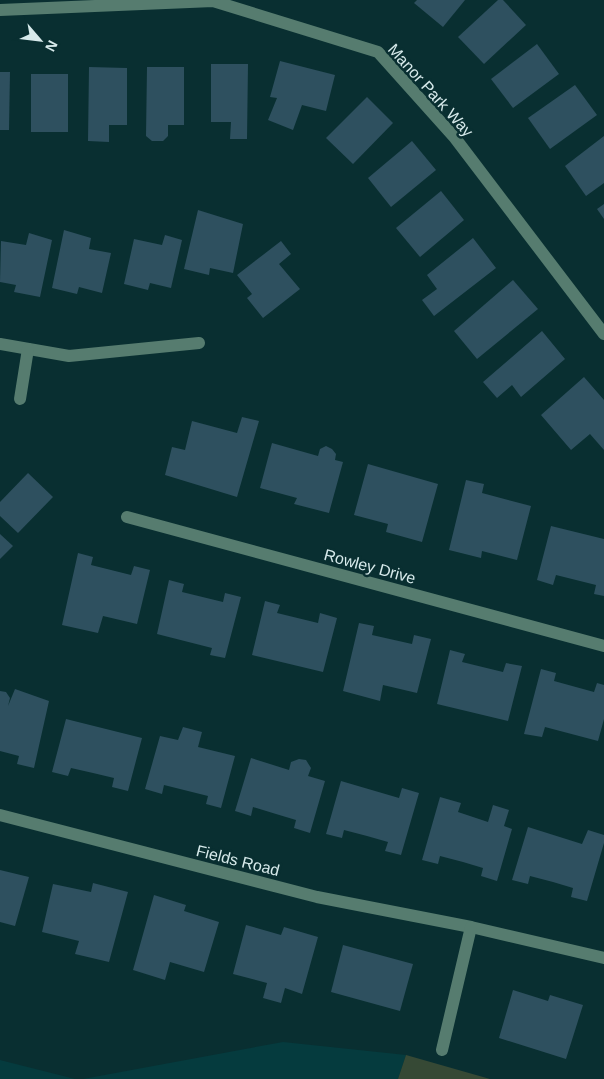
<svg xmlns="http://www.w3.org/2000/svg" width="604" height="1079" font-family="Helvetica,sans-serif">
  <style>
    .built { fill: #053b3e }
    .green { fill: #364935 }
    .building { fill: #2e505f }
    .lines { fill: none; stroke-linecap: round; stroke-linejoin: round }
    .minor { stroke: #567c6f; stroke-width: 12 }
    .labels { text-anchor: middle; stroke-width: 5; stroke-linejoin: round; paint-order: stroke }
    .street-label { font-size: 16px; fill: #d7eaeb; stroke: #092f31 }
  </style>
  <rect width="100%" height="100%" fill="#092f31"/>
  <g class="built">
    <path d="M283,1042L406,1055L398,1079H83Z"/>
    <path d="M0,1060L75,1079H0Z"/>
  </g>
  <path class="green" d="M406,1055L490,1079H398Z"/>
  <g class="building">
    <path d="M417,0H465L443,27L414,3Z"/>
    <path d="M498,0H503L526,25L484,64L458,37Z"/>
    <path d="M537,44L559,74L513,108L491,79Z"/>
    <path d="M280,61L335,75L326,111L302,105L293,130L268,120L277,98L270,97Z"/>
    <path d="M211,64H248L247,139H230L231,122H211Z"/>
    <path d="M89,67L127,68V125H109V142L88,141Z"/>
    <path d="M147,67H184V125H168V136L163,141H152L146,136Z"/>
    <path d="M0,72H10L9,130H0Z"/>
    <rect x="31" y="74" width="37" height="58"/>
    <path d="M575,85L597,115L550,149L528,118Z"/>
    <path d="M367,97L393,123L353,164L326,138Z"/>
    <path d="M604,136V183L586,196L565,166Z"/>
    <path d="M412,141L436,170L391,207L368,178Z"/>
    <path d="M441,191L464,220L420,257L396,228Z"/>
    <path d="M604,204V219L597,209Z"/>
    <path d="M198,210L243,224L233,273L210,268L209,275L184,269Z"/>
    <path d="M64,230L91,238L89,249L111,253L102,293L79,287L77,294L52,288Z"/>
    <path d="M29,233L52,240L40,297L14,292L16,285L0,282L1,241L26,245Z"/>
    <path d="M165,235L182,240L171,288L150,283L148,290L124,284L134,239L162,245Z"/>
    <path d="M473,238L496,268L434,316L422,300L437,289L427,275Z"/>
    <path d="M281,241L291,254L279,264L300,289L263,318L247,298L252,294L237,275Z"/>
    <path d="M513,280L538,309L477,359L454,331Z"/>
    <path d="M542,331L565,359L521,397L512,385L497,398L483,382Z"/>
    <path d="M584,377L604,400V450L590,434L571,450L541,415Z"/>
    <path d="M242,417L259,421L237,497L165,475L172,447L185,450L192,421L237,433Z"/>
    <path d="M272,443L318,456L320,449L326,446L332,449L336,454L335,460L343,462L329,513L294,504L297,498L260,488Z"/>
    <path d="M368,464L438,484L422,542L386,532L388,524L354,515Z"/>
    <path d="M28,473L53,497L18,533L0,516V502Z"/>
    <path d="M466,480L484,484L482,493L531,506L517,560L482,551L481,558L449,550Z"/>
    <path d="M551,526L604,539V596L594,594L596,585L556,575L553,585L537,580Z"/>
    <path d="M0,534L13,546L0,559Z"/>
    <path d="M78,553L93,557L91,565L131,575L134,566L150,570L137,624L103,616L98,633L62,625Z"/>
    <path d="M169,580L184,584L182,592L223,602L225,593L241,597L225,658L210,655L212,648L157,634Z"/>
    <path d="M265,601L280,605L277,613L318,623L320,613L337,618L323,672L252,655Z"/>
    <path d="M359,623L374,626L372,635L412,644L414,635L431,639L417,693L383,685L380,701L343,691Z"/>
    <path d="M450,650L465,654L462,662L503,672L506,663L522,666L508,721L437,704Z"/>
    <path d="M541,669L556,673L554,681L594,692L597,683L604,685V719L598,741L545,727L542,737L524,734Z"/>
    <path d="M15,689L49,701L34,768L17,764L19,756L0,751V691L6,692L10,698L8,706Z"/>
    <path d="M66,719L142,738L128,791L112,787L114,778L93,773L71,768L68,776L52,772Z"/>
    <path d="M183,727L202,732L198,747L235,756L221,808L206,804L208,796L164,785L162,794L145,789L160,736L178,740Z"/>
    <path d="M251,758L289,770L291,762L299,759L306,760L311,768L308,776L325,781L310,833L294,828L296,820L276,814L253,807L251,816L235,811Z"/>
    <path d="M341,781L399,798L402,788L419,793L401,855L385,851L388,842L367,836L344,830L342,838L326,834Z"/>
    <path d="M440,797L461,803L458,812L488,822L493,805L509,810L504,826L512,829L497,881L481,876L483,868L463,862L440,856L438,864L422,860Z"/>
    <path d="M528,827L582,844L588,830L604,835V843L587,901L571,897L573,888L553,882L530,876L528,884L512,880Z"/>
    <path d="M0,870L29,877L15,926L0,922Z"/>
    <path d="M93,883L128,892L109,962L75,954L79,941L42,932L53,884L91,892Z"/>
    <path d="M154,895L186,905L184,911L219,922L204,972L170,962L165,980L133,970Z"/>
    <path d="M246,925L281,935L284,927L318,937L302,994L285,988L281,1003L263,998L267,983L233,974Z"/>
    <path d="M343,945L413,964L400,1011L331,992Z"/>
    <path d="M513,990L548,1001L550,995L583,1005L566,1059L499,1038Z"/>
  </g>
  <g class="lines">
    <g class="minor">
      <path d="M0,10L213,1L378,52L455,138L604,334"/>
      <path d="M0,344L69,356L199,343"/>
      <path d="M20,399L28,349"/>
      <path d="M127,517L604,646"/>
      <path d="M0,815L317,897L471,927L604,958"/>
      <path d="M442,1050L471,927"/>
    </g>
  </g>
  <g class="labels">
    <g class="street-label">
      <text transform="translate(431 90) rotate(48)" y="6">Manor Park Way</text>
      <text transform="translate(370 566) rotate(15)" y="6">Rowley Drive</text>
      <text transform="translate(238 860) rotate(14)" y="6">Fields Road</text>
    </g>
  </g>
  <g transform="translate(40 40) rotate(118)" stroke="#092f31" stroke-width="4" paint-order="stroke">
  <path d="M0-4L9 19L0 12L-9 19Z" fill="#d7eaeb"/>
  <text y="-8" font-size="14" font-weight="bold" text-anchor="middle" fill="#d7eaeb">N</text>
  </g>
</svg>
